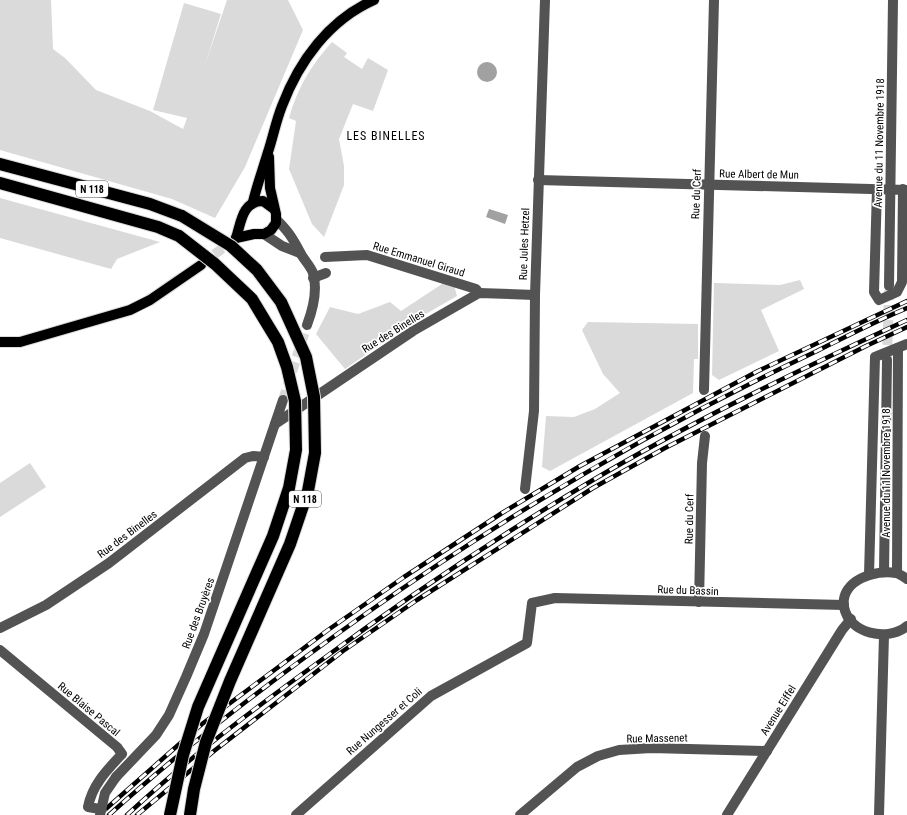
<svg xmlns="http://www.w3.org/2000/svg" width="907" height="815" font-family="'Roboto Condensed',sans-serif">
  <style>
    .green { fill: #dadada }
    .water { fill: #a1a1a1 }
    .lines { fill: none; stroke-linecap: round; stroke-linejoin: round }
    .minor-tunnel { stroke: #d9d9d9; stroke-width: 10; stroke-dasharray: 10 5; stroke-linecap: butt }
    .major-tunnel { stroke: #d9d9d9; stroke-width: 10; stroke-dasharray: 10 5; stroke-linecap: butt }
    .major-casing { stroke: #dbdbdb; stroke-width: 12 }
    .highway-casing { stroke: #dbdbdb; stroke-width: 14 }
    .minor { stroke: #535353; stroke-width: 10 }
    .major { stroke: #000; stroke-width: 10 }
    .highway { stroke: #000; stroke-width: 12 }
    .rail-casing { stroke: #000; stroke-width: 4.5 }
    .rail { stroke: #fff; stroke-width: 3; stroke-dasharray: 9; stroke-linecap: butt }
    .highway-bridge-casing { stroke: #dbdbdb; stroke-width: 14; stroke-linecap: butt }
    .minor-bridge { stroke: #535353; stroke-width: 10 }
    .highway-bridge { stroke: #000; stroke-width: 12 }
    .labels { text-anchor: middle; stroke-width: 3.5; stroke-linejoin: round; paint-order: stroke }
    .shield { fill: #fff; stroke: #4c4c4c; stroke-width: 1 }
    .shield-label { font-size: 10px; font-weight: bold; fill: #000 }
    .street-label { font-size: 11px; fill: #000; stroke: #fff }
    .neighbourhood-label { font-size: 12px; letter-spacing: 1px; fill: #000; stroke: #fff }
  </style>
  <rect width="100%" height="100%" fill="#fff"/>
  <g class="green">
    <path d="M0,0H51L53,49L65,58L96,90L150,111L183,129L187,118L153,110L184,3L221,14L205,65L227,0H288L303,30L245,167L215,218L172,199L0,150Z"/>
    <path d="M332,42L347,53L344,57L362,69L368,58L388,70L373,111L353,104L339,139L344,166V185L324,237L312,224L289,169L296,121L289,118C297,89 311,65 332,42Z"/>
    <path d="M0,198L160,242L117,259L111,269L0,238Z"/>
    <path d="M800,280L804,289L761,310L779,351L719,380L712,375L714,283L780,285Z"/>
    <path d="M445,282L454,285L457,296L417,319L345,369L316,334L330,307L358,314L390,302L401,311Z"/>
    <path d="M588,322L698,324V359H694L693,393L550,471L542,467L546,416L574,417L595,409L620,393L603,374L582,330Z"/>
    <path d="M30,463L46,487L0,517V483Z"/>
  </g>
  <g class="water">
    <circle cx="487" cy="72" r="10"/>
    <path d="M489,209L508,215L505,224L486,217Z"/>
  </g>
  <g class="lines">
    <g class="minor-tunnel">
      <path d="M887,360L889,288"/>
      <path d="M283,400L307,325"/>
    </g>
    <path class="major-tunnel" d="M202,263L233,241"/>
    <defs>
      <g id="major">
        <path d="M253,202C257,185 263,169 268,152C273,137 276,121 282,106C299,61 329,20 374,0"/>
        <path d="M236,238L254,234H264L271,230L276,223V214L270,188L269,157"/>
        <path d="M236,238C241,223 242,201 263,201L274,209"/>
        <path d="M0,342H20L130,310L150,300L201,265"/>
      </g>
      <g id="highway">
        <path d="M0,164L150,204L182,216"/>
        <path d="M0,183L158,227L179,236"/>
      </g>
    </defs>
    <use href="#major" class="major-casing"/>
    <use href="#highway" class="highway-casing"/>
    <g class="minor">
      <path d="M538,180L907,190"/>
      <path d="M877,189L874,292L879,300L897,292L902,282L903,189"/>
      <path d="M276,219C288,231 292,237 300,252C303,259 310,265 313,273C318,290 313,309 307,325"/>
      <path d="M264,234L282,246L300,253"/>
      <path d="M325,257L367,255L476,289L479,293"/>
      <path d="M313,278L326,273"/>
      <path d="M889,286L893,0"/>
      <path d="M704,390L714,0"/>
      <path d="M275,424L413,331L479,293L535,295"/>
      <path d="M525,489L534,411L535,295L545,0"/>
      <path d="M884,572L887,360"/>
      <path d="M897,573L898,348"/>
      <path d="M869,575L875,357L907,344"/>
      <path d="M907,579C904,577 900,574 896,573C876,569 840,580 844,607C849,634 888,642 907,626"/>
      <path d="M699,602L702,463L705,436"/>
      <path d="M0,628L46,605L109,563L245,458L253,456L264,457"/>
      <path d="M0,650L117,747L122,754C107,770 92,785 88,807L100,809"/>
      <path d="M116,777L156,735L169,715L186,677L204,634L283,400"/>
      <path d="M296,815L431,696L527,643L532,603L555,598L844,605"/>
      <path d="M520,815L577,767L598,756L619,750L651,748L767,751"/>
      <path d="M727,815L842,630L851,619"/>
      <path d="M879,815L884,635"/>
    </g>
    <use href="#major" class="major"/>
    <use href="#highway" class="highway"/>
    <defs>
      <g id="rail">
        <path d="M99,815L202,724L328,630L404,577L502,513L580,466L758,371L907,301"/>
        <path d="M109,815C189,743 276,677 364,615C508,514 658,426 817,351C847,336 876,321 907,308"/>
        <path d="M127,815C186,760 251,711 316,664C404,599 494,539 588,483C690,422 799,370 907,320"/>
        <path d="M137,815L214,751L343,651L417,600L593,488L665,448L866,346L907,327"/>
      </g>
    </defs>
    <use href="#rail" class="rail-casing"/>
    <use href="#rail" class="rail"/>
    <defs>
      <g id="highway-bridge">
        <path d="M182,216L231,246L257,270L281,302L306,357L314,397L315,453L308,491L290,544L230,681L206,742L194,789L190,815"/>
        <path d="M170,815L183,755L198,707L273,536L289,488L296,450L295,401L287,367L278,342L252,299L215,264L179,236"/>
      </g>
    </defs>
    <use href="#highway-bridge" class="highway-bridge-casing"/>
    <path class="minor-bridge" d="M100,815L105,793L116,777"/>
    <use href="#highway-bridge" class="highway-bridge"/>
  </g>
  <g class="labels">
    <g class="shield">
      <rect x="76" y="181" width="32" height="16" rx="3"/>
      <rect x="289" y="491" width="32" height="16" rx="3"/>
    </g>
    <g class="shield-label">
      <text x="92" y="193">N 118</text>
      <text x="305" y="503">N 118</text>
    </g>
    <g class="street-label">
      <text transform="translate(879 143) rotate(-89)" y="4">Avenue du 11 Novembre 1918</text>
      <text transform="translate(759 174) rotate(1)" y="4">Rue Albert de Mun</text>
      <text transform="translate(696 194) rotate(-88)" y="4">Rue du Cerf</text>
      <text transform="translate(524 244) rotate(-88)" y="4">Rue Jules Hetzel</text>
      <text transform="translate(419 259) rotate(17)" y="4">Rue Emmanuel Giraud</text>
      <text transform="translate(393 331) rotate(-32)" y="4">Rue des Binelles</text>
      <text transform="translate(886 473) rotate(-90)" y="4">Avenue du 11 Novembre 1918</text>
      <text transform="translate(689 519) rotate(-89)" y="4">Rue du Cerf</text>
      <text transform="translate(127 534) rotate(-37)" y="4">Rue des Binelles</text>
      <text transform="translate(688 590) rotate(2)" y="4">Rue du Bassin</text>
      <text transform="translate(198 613) rotate(-70)" y="4">Rue des Bruyères</text>
      <text transform="translate(89 709) rotate(40)" y="4">Rue Blaise Pascal</text>
      <text transform="translate(778 710) rotate(-58)" y="4">Avenue Eiffel</text>
      <text transform="translate(384 721) rotate(-41)" y="4">Rue Nungesser et Coli</text>
      <text transform="translate(657 738) rotate(-1)" y="4">Rue Massenet</text>
    </g>
    <g class="neighbourhood-label">
      <text x="386" y="140">LES BINELLES</text>
    </g>
  </g>
</svg>
